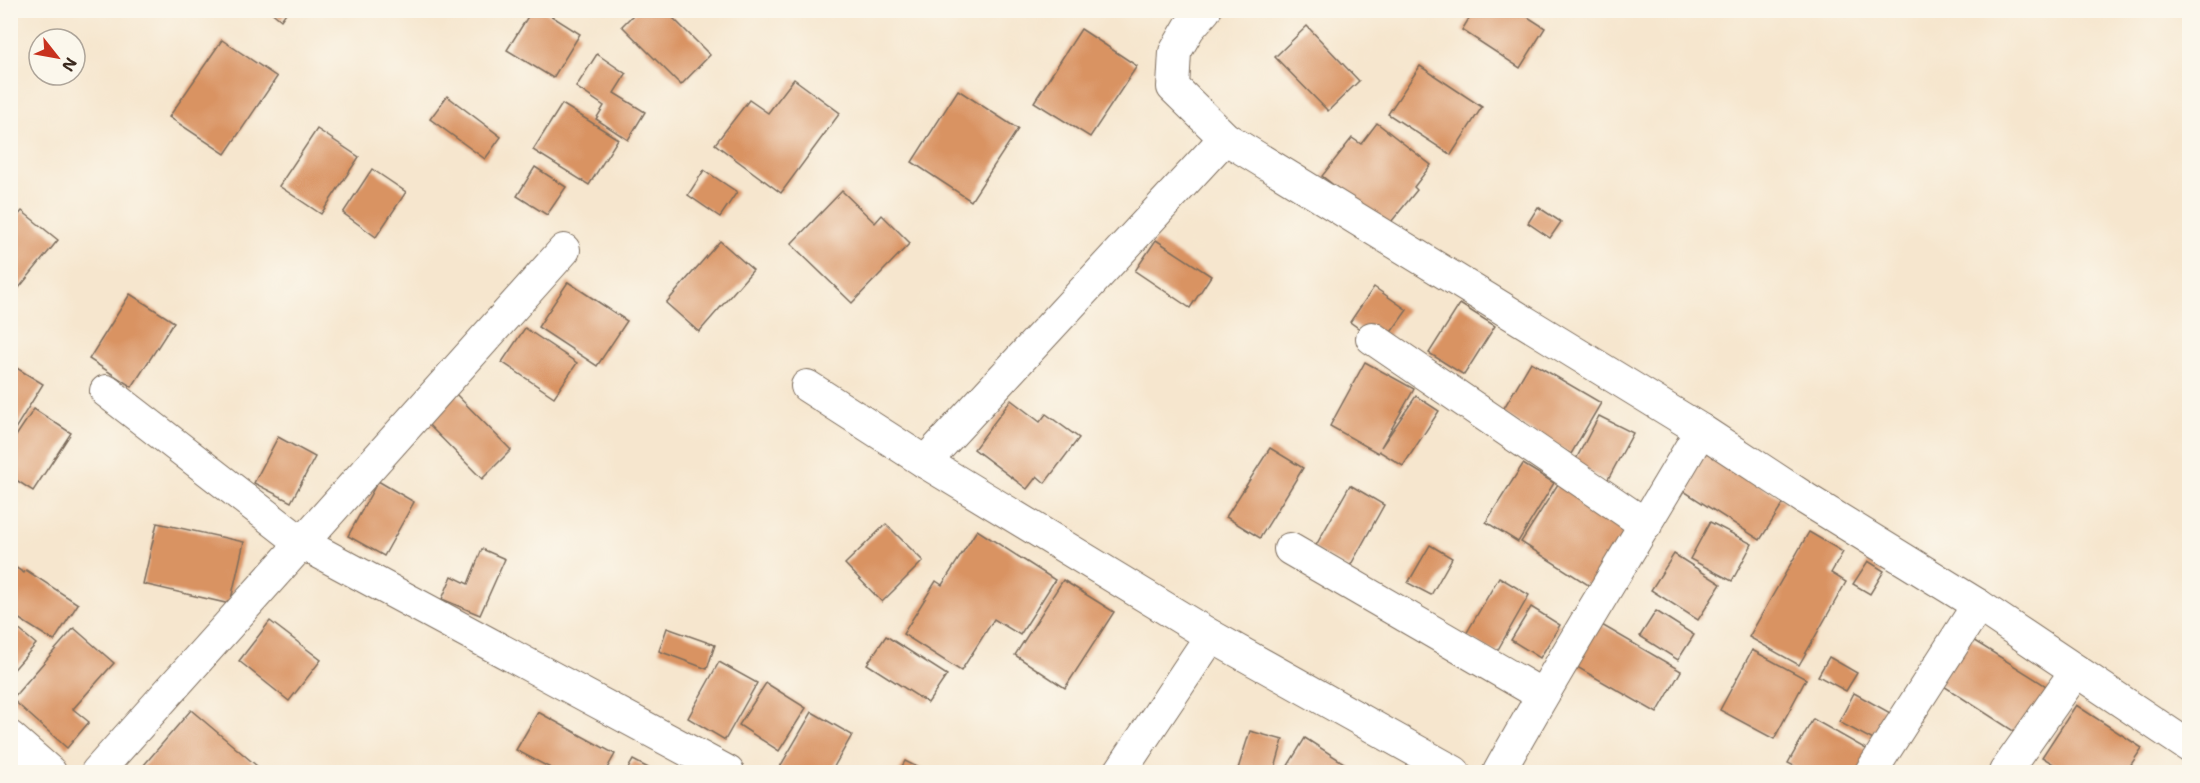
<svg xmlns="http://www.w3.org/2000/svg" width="2200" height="783" font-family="'Shantell Sans',sans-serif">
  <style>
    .building { fill: #d99362 }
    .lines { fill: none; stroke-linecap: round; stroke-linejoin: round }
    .minor-casing { stroke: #7c6c5c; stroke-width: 34 }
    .minor { stroke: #fff; stroke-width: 32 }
  </style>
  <rect width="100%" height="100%" fill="#fbf7ec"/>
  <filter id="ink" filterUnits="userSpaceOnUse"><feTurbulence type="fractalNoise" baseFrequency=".0167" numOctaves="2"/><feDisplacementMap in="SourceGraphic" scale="12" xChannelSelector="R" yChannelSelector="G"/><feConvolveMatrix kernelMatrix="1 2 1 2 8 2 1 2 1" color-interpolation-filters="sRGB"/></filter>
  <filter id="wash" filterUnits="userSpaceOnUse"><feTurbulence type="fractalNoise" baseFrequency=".008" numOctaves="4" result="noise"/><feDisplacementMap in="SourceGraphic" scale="24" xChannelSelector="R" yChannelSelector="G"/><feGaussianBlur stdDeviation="1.35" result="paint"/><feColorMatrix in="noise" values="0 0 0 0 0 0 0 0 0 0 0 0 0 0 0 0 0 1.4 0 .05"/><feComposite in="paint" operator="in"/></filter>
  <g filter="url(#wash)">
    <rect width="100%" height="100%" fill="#f6e6ce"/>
    <g id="blocks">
      <g class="building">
        <path d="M269,10H288L281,20Z"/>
        <path d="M532,10H542L580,34L553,78L507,50Z"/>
        <path d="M638,10H665L710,55L681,85L622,26Z"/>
        <path d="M1474,10H1517L1545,28L1520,68L1462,30Z"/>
        <path d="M1307,26L1359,81L1328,111L1275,57Z"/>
        <path d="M1081,29L1137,66L1090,137L1034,102Z"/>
        <path d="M222,40L277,77L225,154L169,117Z"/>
        <path d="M597,54L626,74L614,93L645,112L628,140L596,119L604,106L576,87Z"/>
        <path d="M1420,66L1482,107L1451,155L1388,114Z"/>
        <path d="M794,79L840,113L781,193L715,144L749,100L768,113Z"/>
        <path d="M958,90L1018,129L971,201L912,162Z"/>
        <path d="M447,96L501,137L485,159L430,119Z"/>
        <path d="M562,104L618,139L589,185L533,150Z"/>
        <path d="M1377,123L1431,165L1414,187L1417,190L1387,227L1322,176L1352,138L1361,144Z"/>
        <path d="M317,129L359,157L321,214L279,186Z"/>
        <path d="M535,167L566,187L547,215L517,196Z"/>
        <path d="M372,169L406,192L376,237L343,213Z"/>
        <path d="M704,170L737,192L720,217L688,195Z"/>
        <path d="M842,191L875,223L882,215L910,243L852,303L791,244Z"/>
        <path d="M1538,207L1561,222L1550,238L1528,223Z"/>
        <path d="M22,211L58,240L10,299V225Z"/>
        <path d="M1156,240L1211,276L1190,308L1135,271Z"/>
        <path d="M720,241L753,270L699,332L666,303Z"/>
        <path d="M568,282L627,321L597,366L538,327Z"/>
        <path d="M1374,287L1407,310L1382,345L1350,322Z"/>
        <path d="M130,294L174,322L132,387L89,359Z"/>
        <path d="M1460,304L1495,326L1464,375L1429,353Z"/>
        <path d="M525,328L577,363L554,397L502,362Z"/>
        <path d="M1365,362L1414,389L1381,447L1416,396L1439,411L1403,466L1379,451L1378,453L1330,426Z"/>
        <path d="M1531,362L1601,403L1571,454L1501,413Z"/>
        <path d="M10,364L43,384L10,437Z"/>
        <path d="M450,388L511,450L482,479L421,417Z"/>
        <path d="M1011,400L1040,422L1046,414L1079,438L1045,483L1037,476L1027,489L974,449Z"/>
        <path d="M34,409L71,433L33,491L10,476V445Z"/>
        <path d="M1599,416L1633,433L1607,481L1574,463Z"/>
        <path d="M278,437L315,457L291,502L254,483Z"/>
        <path d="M1270,448L1303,468L1260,538L1226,517Z"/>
        <path d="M1704,449L1785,501L1760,540L1679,488Z"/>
        <path d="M1523,464L1554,483L1518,542L1486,522Z"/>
        <path d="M378,481L414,502L384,556L348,536Z"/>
        <path d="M1558,484L1630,530L1593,588L1521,542Z"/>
        <path d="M1350,485L1384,505L1349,568L1314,549Z"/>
        <path d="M1710,522L1752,544L1732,581L1690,559Z"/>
        <path d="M157,523L244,542L230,604L143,584Z"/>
        <path d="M886,524L923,561L882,602L845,564Z"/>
        <path d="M977,530L1055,580L1020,635L994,619L961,671L903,634L936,581L942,585Z"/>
        <path d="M1809,532L1843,552L1831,573L1846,582L1799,665L1749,637Z"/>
        <path d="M1430,545L1452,558L1431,595L1408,583Z"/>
        <path d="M482,549L505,559L480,615L442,599L452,576L468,584Z"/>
        <path d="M1674,554L1721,584L1698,620L1651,590Z"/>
        <path d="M1868,561L1884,571L1870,594L1853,584Z"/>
        <path d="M10,564L24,573L26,570L78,604L54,641L10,613Z"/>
        <path d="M1499,577L1529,595L1496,653L1465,636Z"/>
        <path d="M1063,580L1114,612L1065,688L1015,655Z"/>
        <path d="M1531,607L1560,625L1540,658L1511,640Z"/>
        <path d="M1656,611L1694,635L1678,660L1640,636Z"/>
        <path d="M270,621L321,660L289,701L239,661Z"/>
        <path d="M1595,621L1681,671L1657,713L1570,663Z"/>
        <path d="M10,622L36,644L10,674Z"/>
        <path d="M74,628L114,663L73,709L89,722L67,748L12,699Z"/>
        <path d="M667,628L715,645L707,669L659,651Z"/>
        <path d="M886,636L947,675L928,703L867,664Z"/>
        <path d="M1968,637L2051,689L2021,736L1939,683Z"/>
        <path d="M1752,650L1806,679L1774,739L1720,710Z"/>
        <path d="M1829,657L1857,673L1846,691L1818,676Z"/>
        <path d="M719,662L757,683L725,740L688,718Z"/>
        <path d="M766,683L806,708L779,751L739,725Z"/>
        <path d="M1854,693L1892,714L1877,742L1839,722Z"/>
        <path d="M2076,705L2142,748L2126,772H2066L2042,757Z"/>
        <path d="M191,710L257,766L252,772H138Z"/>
        <path d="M538,712L615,754L605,772H558L516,750Z"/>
        <path d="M812,712L852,735L831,772H777Z"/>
        <path d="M1813,719L1875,754L1865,772H1806L1788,763Z"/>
        <path d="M1250,731L1283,740L1274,772H1237Z"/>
        <path d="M1305,738L1358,772H1284Z"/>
        <path d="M633,760L656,772H626Z"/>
        <path d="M905,761L927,772H899Z"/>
      </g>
    </g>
  </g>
  <g filter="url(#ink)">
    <use href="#blocks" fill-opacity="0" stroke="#7c6c5c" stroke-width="1.5"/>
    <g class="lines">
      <defs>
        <g id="minor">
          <path d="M1205,10L1189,28L1175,52L1173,87L1225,138L1701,430L1806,499L1978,605L2190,747"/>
          <path d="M1372,338L1646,525"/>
          <path d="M807,386L925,462L1211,636L1120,772"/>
          <path d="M106,391L302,543L728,772"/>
          <path d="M925,462L1225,138"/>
          <path d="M1290,549L1542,695"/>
          <path d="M1211,636L1454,772"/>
          <path d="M10,737L50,772"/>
          <path d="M97,772L564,250"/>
          <path d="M1499,772C1563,656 1634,545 1701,430"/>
          <path d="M1871,772L1978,605"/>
          <path d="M2005,772L2076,671"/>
        </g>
      </defs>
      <use href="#minor" class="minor-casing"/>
      <use href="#minor" class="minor"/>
    </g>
  </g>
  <rect width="2200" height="783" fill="none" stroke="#fbf7ec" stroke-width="36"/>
  <g transform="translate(57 57) rotate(121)"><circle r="28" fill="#fbf7ec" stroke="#aea59a" stroke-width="1.5"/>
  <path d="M0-4.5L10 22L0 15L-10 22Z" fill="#c8321e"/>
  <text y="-9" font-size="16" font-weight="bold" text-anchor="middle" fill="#3b2a1e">N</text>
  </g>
</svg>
